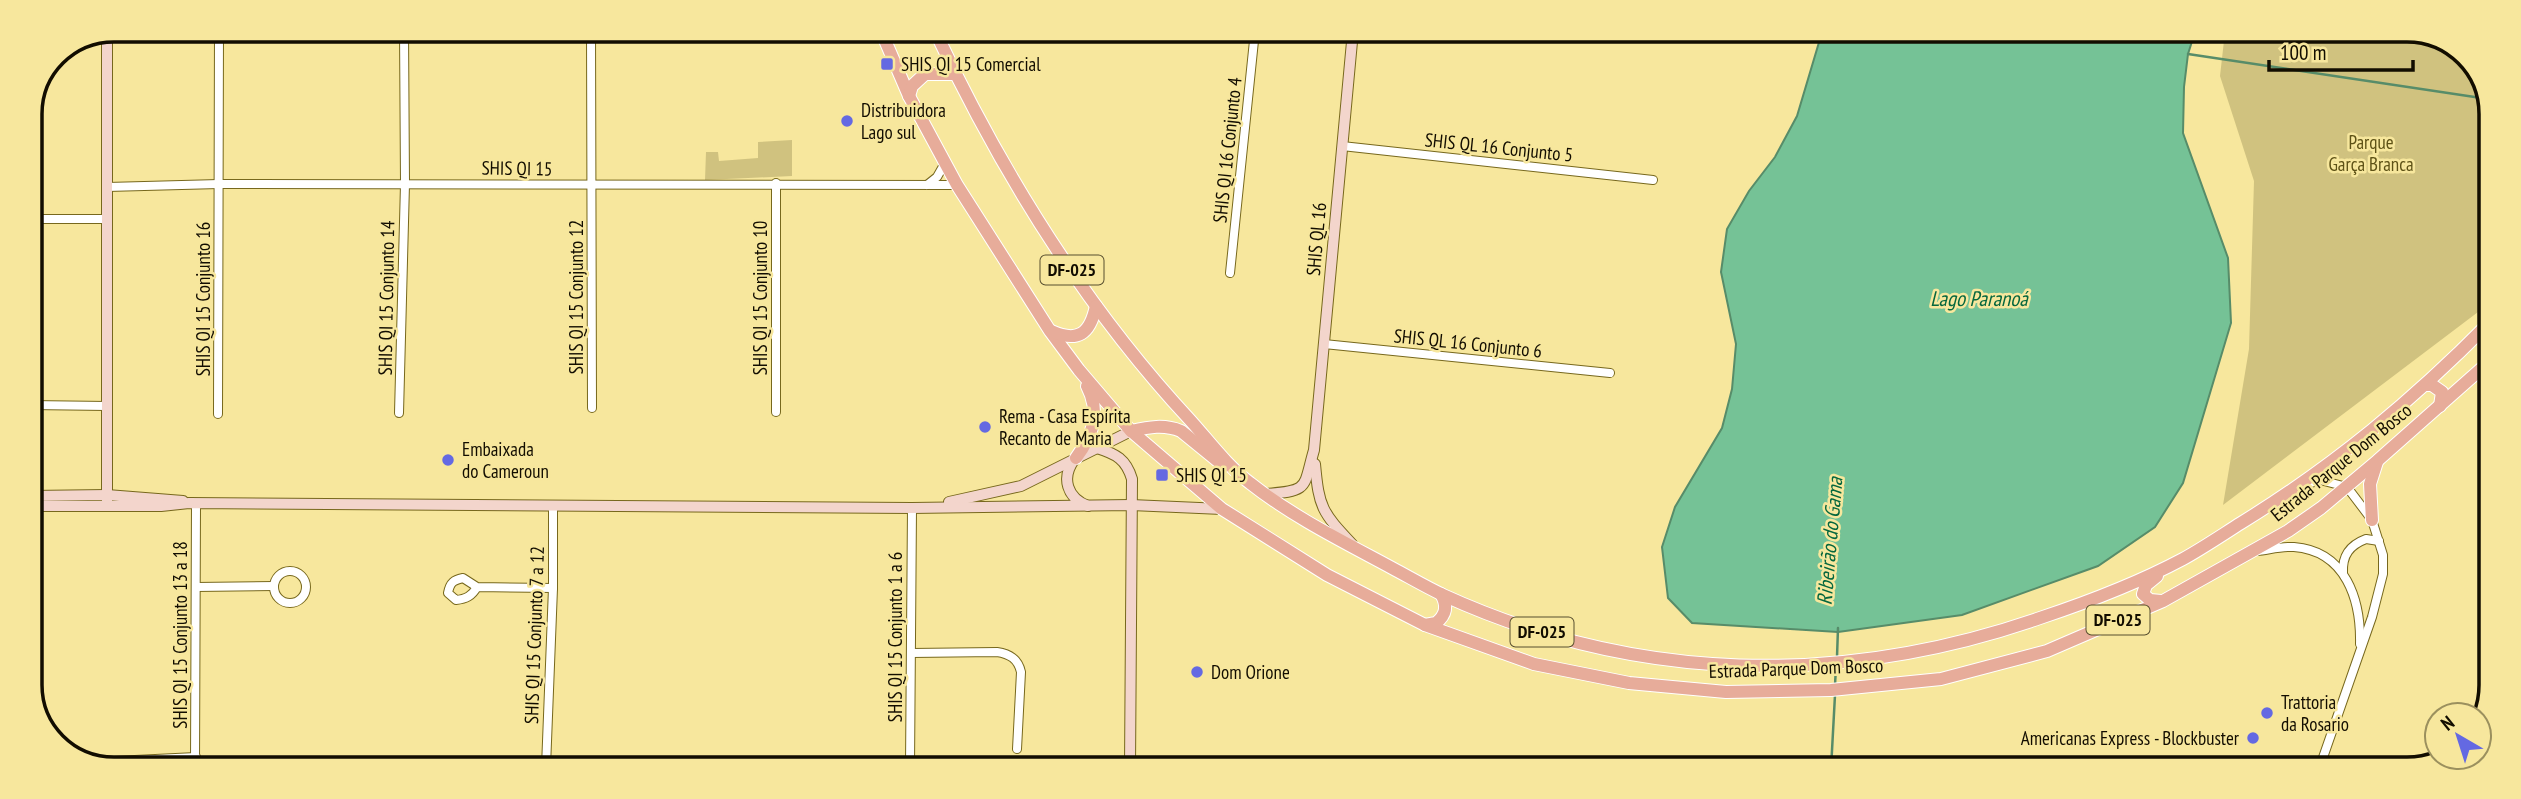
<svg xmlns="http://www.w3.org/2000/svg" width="2521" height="799" font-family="'PT Sans Narrow',sans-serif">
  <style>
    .green { fill: #d0c27f }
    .water { fill: #75c296; stroke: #578c69; stroke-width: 2 }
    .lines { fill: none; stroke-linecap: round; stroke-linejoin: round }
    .stream { stroke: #578c69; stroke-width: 2.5 }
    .street-casing { stroke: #77681d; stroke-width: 10 }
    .secondary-casing { stroke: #77681d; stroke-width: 12 }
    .primary-casing { stroke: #fff; stroke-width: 14 }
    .street { stroke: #fff; stroke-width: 8 }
    .secondary { stroke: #f3d5cc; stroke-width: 10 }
    .primary { stroke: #e7ac9a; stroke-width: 12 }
    .poi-dot { fill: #6469e2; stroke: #f7e79d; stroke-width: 2.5 }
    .labels { text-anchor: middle; stroke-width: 5; stroke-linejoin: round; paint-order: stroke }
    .shield { fill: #f7e79d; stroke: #574e2f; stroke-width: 2 }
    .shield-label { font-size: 18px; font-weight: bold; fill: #120d00 }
    .poi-label { font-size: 19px; fill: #120d00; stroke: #f7e79d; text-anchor: start }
    .park-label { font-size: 19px; fill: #5e5217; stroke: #f7e79d }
    .street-label { font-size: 19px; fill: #120d00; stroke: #f7e79d }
    .water-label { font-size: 21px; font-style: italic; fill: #06673e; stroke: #f7e79d }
    .rim { fill: none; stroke: #120d00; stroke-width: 3.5 }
  </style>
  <rect width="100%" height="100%" fill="#f7e79d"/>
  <g class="green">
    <path d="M2225,32L2430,33L2474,62L2491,108L2490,300L2482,309L2223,505L2249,349L2254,181L2220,76Z"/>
    <path d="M792,140V176L705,180L706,152H718L719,161L758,158V142Z"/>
  </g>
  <path class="water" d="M1825,32H2195L2188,54L2184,87L2183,133L2228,258L2231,323L2183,483L2155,527L2098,566L1962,615L1838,632L1692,623L1668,598L1662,547L1675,507L1722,428L1732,389L1736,344L1721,272L1727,229L1749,191L1775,157L1797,116L1820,39Z"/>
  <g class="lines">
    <g class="stream">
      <path d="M2188,54L2488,99"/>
      <path d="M1837,657L1838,628"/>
      <path d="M1835,685L1836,667"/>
      <path d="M1831,769L1835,695"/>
    </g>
    <defs>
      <g id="street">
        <path d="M591,30L592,408"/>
        <path d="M1342,146L1653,180"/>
        <path d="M927,185L937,177L945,163"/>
        <path d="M107,187L219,184L957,185"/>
        <path d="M30,219H106"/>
        <path d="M1230,273L1255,31"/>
        <path d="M1324,344L1610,373"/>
        <path d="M30,405L107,406"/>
        <path d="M776,412V183"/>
        <path d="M399,413L405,184L404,30"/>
        <path d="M218,414L219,30"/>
        <path d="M2308,484L2320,480L2347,487L2372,520L2383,555V574L2372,617L2319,769"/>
        <path d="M2257,551C2268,550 2282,546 2294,547C2346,551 2361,600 2360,644"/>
        <circle cx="290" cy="587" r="16"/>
        <path d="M2343,573C2342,555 2350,545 2366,539L2379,541"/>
        <path d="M196,587L274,586"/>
        <path d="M477,587C472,596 466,599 456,600L448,593C450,582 454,580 463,578L477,587L553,588"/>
        <path d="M911,653L997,652C1010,654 1018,659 1021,672L1017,749"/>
        <path d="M94,762L196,757"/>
        <path d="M195,766L196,504"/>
        <path d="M546,767L553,588V505"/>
        <path d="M910,767L912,508"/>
      </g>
      <g id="secondary">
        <path d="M107,33V506"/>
        <path d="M1097,448C1116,454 1126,459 1132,479L1130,768"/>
        <path d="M1074,460C1061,478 1067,498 1088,506"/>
        <path d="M1315,464C1319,508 1322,512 1352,544"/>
        <path d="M1266,494C1310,491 1303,488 1314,450L1353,31"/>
        <path d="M30,496L107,495L183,501"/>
        <path d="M949,502L1021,486L1131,431"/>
        <path d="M30,506H161L189,503L912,508L1131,505L1222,509"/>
      </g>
      <g id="primary">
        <path d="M881,31L909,96L957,185L1050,331L1079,370L1131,431L1222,509L1327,575L1425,625L1534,664L1629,683L1726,692L1831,690L1941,679L2047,651L2163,601L2288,531L2321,508L2377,461L2490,361"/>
        <path d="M935,31C1001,171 1084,306 1190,420C1209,441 1227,466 1250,483C1293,517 1344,542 1392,568C1409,577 1426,587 1443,595C1636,683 1841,687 2040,618C2088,602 2138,583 2183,559C2203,548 2222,535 2241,523C2335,465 2412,401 2490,322"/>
        <path d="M909,96L912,86L925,74H955"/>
        <path d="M1051,331C1078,343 1090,334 1096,306"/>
        <path d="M2426,385H2432L2442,392L2440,406"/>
        <path d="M1131,431C1149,427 1164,424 1181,431L1224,466"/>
        <path d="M1076,458C1093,435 1101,413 1087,386"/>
        <path d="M2372,520L2370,484L2377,462"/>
        <path d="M2157,576L2146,585L2143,594L2150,600L2161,601"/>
        <path d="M1425,625L1436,623C1446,615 1448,606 1441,594"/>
      </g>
    </defs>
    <use href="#street" class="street-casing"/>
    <use href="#secondary" class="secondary-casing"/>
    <use href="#primary" class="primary-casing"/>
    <use href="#street" class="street"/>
    <use href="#secondary" class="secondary"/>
    <use href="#primary" class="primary"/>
  </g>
  <g class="poi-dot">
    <rect x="880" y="57" width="14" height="14" rx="3.5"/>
    <circle cx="847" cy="121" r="7"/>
    <circle cx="985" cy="427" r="7"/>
    <circle cx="448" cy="460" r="7"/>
    <rect x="1155" y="468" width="14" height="14" rx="3.5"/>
    <circle cx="1197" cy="672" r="7"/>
    <circle cx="2267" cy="713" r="7"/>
    <circle cx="2253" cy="738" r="7"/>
  </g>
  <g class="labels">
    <g class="shield">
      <rect x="1040.5" y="255.5" width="63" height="29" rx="5"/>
      <rect x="2086.5" y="605.5" width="63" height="29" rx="5"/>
      <rect x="1510.5" y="617.5" width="63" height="29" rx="5"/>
    </g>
    <g class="shield-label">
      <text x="1072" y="276">DF-025</text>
      <text x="2118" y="626">DF-025</text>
      <text x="1542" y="638">DF-025</text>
    </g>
    <g class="poi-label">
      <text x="901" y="71">SHIS QI 15 Comercial</text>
      <text x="861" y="117">Distribuidora<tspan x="861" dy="22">Lago sul</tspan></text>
      <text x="999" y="423">Rema - Casa Espírita<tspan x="999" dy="22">Recanto de Maria</tspan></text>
      <text x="462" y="456">Embaixada<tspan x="462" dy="22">do Cameroun</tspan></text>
      <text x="1176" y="482">SHIS QI 15</text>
      <text x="1211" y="679">Dom Orione</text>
      <text x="2281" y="709">Trattoria<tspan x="2281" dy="22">da Rosario</tspan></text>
      <text x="2239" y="745" text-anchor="end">Americanas Express - Blockbuster</text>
    </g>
    <g class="park-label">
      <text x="2371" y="149">Parque<tspan x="2371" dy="22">Garça Branca</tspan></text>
    </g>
    <g class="street-label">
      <text transform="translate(1499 147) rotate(6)" y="7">SHIS QL 16 Conjunto 5</text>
      <text transform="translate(1227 150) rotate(-84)" y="7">SHIS QI 16 Conjunto 4</text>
      <text transform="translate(517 168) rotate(1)" y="7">SHIS QI 15</text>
      <text transform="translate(1316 239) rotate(-85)" y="7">SHIS QL 16</text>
      <text transform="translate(576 297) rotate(-90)" y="7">SHIS QI 15 Conjunto 12</text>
      <text transform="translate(386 298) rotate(-89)" y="7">SHIS QI 15 Conjunto 14</text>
      <text transform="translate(760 298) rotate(-90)" y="7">SHIS QI 15 Conjunto 10</text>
      <text transform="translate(203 299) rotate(-90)" y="7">SHIS QI 15 Conjunto 16</text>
      <text transform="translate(1468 343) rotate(6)" y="7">SHIS QL 16 Conjunto 6</text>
      <text transform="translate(2341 462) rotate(-39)" y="7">Estrada Parque Dom Bosco</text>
      <text transform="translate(180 635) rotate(-90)" y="7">SHIS QI 15 Conjunto 13 a 18</text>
      <text transform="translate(534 635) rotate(-88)" y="7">SHIS QI 15 Conjunto 7 a 12</text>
      <text transform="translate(895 637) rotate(-90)" y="7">SHIS QI 15 Conjunto 1 a 6</text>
      <text transform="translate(1796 668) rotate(-2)" y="7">Estrada Parque Dom Bosco</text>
    </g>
    <g class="water-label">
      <text x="1979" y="306">Lago Paranoá</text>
      <text transform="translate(1830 541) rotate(-85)" y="7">Ribeirão do Gama</text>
    </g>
  </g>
  <path d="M0 0H2521V799H0ZM114 42H2407A72 72 0 0 1 2479 114V685A72 72 0 0 1 2407 757H114A72 72 0 0 1 42 685V114A72 72 0 0 1 114 42Z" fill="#f7e79d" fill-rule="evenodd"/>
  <path class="rim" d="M114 42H2407A72 72 0 0 1 2479 114V685A72 72 0 0 1 2407 757H114A72 72 0 0 1 42 685V114A72 72 0 0 1 114 42Z"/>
  <g transform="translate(2458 736) rotate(321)"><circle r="33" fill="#f7e79d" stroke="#9b905e" stroke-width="2"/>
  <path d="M0-5L12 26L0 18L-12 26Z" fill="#6469e2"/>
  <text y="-10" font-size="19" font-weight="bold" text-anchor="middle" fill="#120d00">N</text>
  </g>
  <path d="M2269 60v10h144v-10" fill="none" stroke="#120d00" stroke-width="3.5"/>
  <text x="2280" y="60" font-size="21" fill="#120d00" stroke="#f7e79d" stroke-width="5" paint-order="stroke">100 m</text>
</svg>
